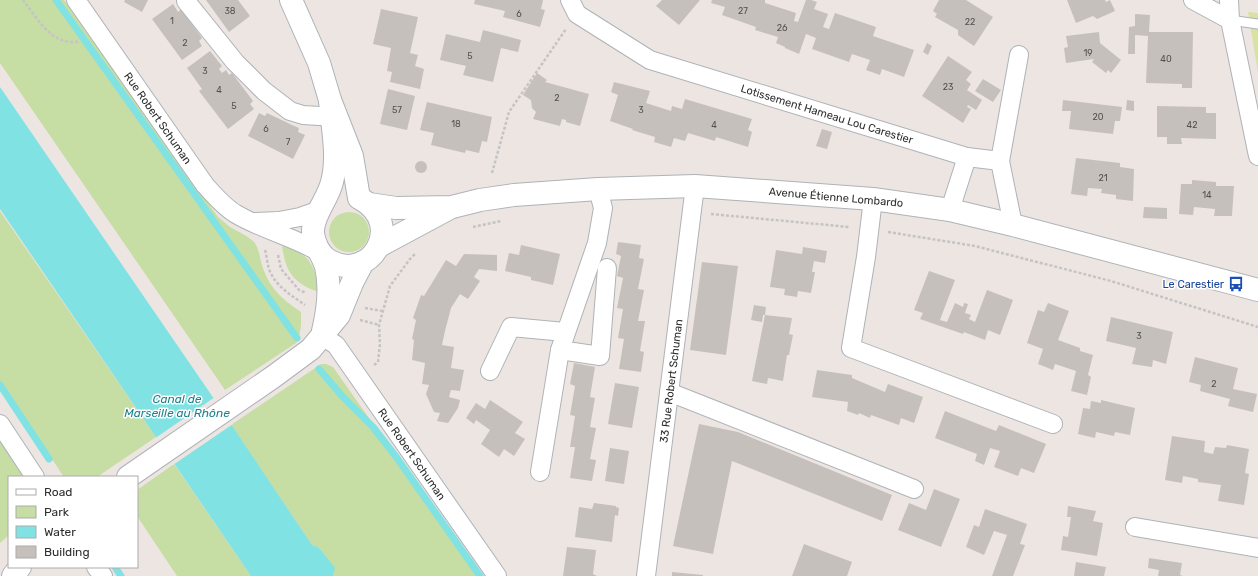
<svg xmlns="http://www.w3.org/2000/svg" width="1258" height="576" font-family="Rubik,sans-serif">
  <style>
    .green { fill: #c6dda4 }
    .pitch { fill: #d8e3a2 }
    .water { fill: #81e2e3 }
    .pier { fill: #ede5e2 }
    .lines { fill: none; stroke-linecap: round; stroke-linejoin: round }
    .stream { stroke: #81e2e3; stroke-width: 7 }
    .building { fill: #c6c0bd }
    .lane-casing { stroke: #aeb3b8; stroke-width: 11 }
    .street-casing { stroke: #aeb3b8; stroke-width: 20 }
    .secondary-casing { stroke: #aeb3b8; stroke-width: 24 }
    .path { stroke: #c4c4c4; stroke-width: 2.5; stroke-dasharray: 3 2; stroke-linecap: butt }
    .lane { stroke: #fff; stroke-width: 9 }
    .street { stroke: #fff; stroke-width: 18 }
    .secondary { stroke: #fff; stroke-width: 22 }
    .labels { text-anchor: middle; stroke-width: 3; stroke-linejoin: round; paint-order: stroke }
    .number-label { font-size: 9px; fill: #535251 }
    .street-label { font-size: 11px; fill: #2d2d2d; stroke: #fff }
    .transit-label { font-size: 11px; fill: #164399; stroke: #fff; text-anchor: end }
    .water-label { font-size: 12px; font-style: italic; fill: #1c818c; stroke: #fff }
  </style>
  <rect width="100%" height="100%" fill="#ede5e2"/>
  <g class="green">
    <path d="M0,0H64L218,217C222,220 226,224 230,227C238,232 247,235 254,242C260,250 259,256 262,265C269,288 282,299 301,312C301,323 302,332 296,343L225,390L0,63Z"/>
    <path d="M0,211L156,437L97,477H64L0,381Z"/>
    <circle cx="349" cy="232" r="20"/>
    <path d="M282,246C309,253 316,265 318,292C292,282 286,272 282,246Z"/>
    <path d="M321,364H326L333,367L480,576H333L334,568L320,549L318,547L312,545L231,425Z"/>
    <path d="M0,429L24,477H9V535L0,543Z"/>
    <path d="M174,464L251,576H177L137,516V490Z"/>
  </g>
  <path class="pitch" d="M1248,12L1258,13V73Z"/>
  <path class="water" d="M0,87L208,390L312,545L318,547L320,549L335,568L333,576H251L0,209Z"/>
  <path class="pier" d="M215,397L233,424L173,465L154,439Z"/>
  <g class="lines">
    <g class="stream">
      <path d="M56,0L297,338"/>
      <path d="M319,369L342,396L373,427L397,458L480,576"/>
      <path d="M0,385L49,459"/>
      <path d="M115,567L121,576"/>
    </g>
  </g>
  <g class="building">
    <path d="M125,0H148L142,12L124,2Z"/>
    <path d="M206,0H238L250,16L229,32Z"/>
    <path d="M475,0H543L541,9L545,10L540,27L503,17L505,11L474,4Z"/>
    <path d="M662,0H700L679,25L656,6Z"/>
    <path d="M712,0H765V3L796,13L794,21L798,22L806,0H811L817,2L814,9L828,14L823,27L829,29L835,13L876,27L873,36L914,50L904,77L882,69L880,75L866,70L870,60L852,54L849,62L812,49L816,38L806,34L799,54L785,48V47L776,43L778,37L755,30L756,27L722,15L725,7L711,3Z"/>
    <path d="M939,0H966L993,17L974,46L958,35V30L935,17L937,14L933,11Z"/>
    <path d="M1067,0H1105L1106,2L1110,0L1115,11L1097,19L1093,16L1076,23Z"/>
    <path d="M173,4L178,12L181,9L202,38L199,41L202,46L182,60L152,19Z"/>
    <path d="M381,9L418,17L410,53L418,55L415,66L424,69L420,89L390,82L392,72L387,71L391,48L373,44Z"/>
    <path d="M1135,14L1150,15L1149,32H1193L1192,88H1182V84L1146,83L1148,36L1135,35V54H1128L1129,27L1135,26Z"/>
    <path d="M483,30L521,40L518,52L501,48L493,82L463,75L466,66L440,60L446,34L480,42Z"/>
    <path d="M1099,32L1100,43L1121,60L1111,73L1108,70L1106,73L1092,62L1094,59L1066,63L1064,48L1068,47L1066,36Z"/>
    <path d="M927,43L932,46L928,55L923,52Z"/>
    <path d="M210,51L222,66L219,69L222,73L226,70L229,75L232,73L253,101L250,104L254,109L228,129L199,91L202,89L187,68Z"/>
    <path d="M948,56L972,72L966,80L971,84L967,90L982,100L976,110L968,105L967,107L971,109L963,123L922,96Z"/>
    <path d="M537,73L547,80L545,82L589,94L580,126L566,122V120L562,119L560,126L533,119L536,112L532,108L531,100L523,95Z"/>
    <path d="M983,79L1001,90L993,102L975,91Z"/>
    <path d="M614,82L650,91L646,103L671,111L672,106L682,109L685,99L752,119L748,130L752,132L748,147L716,137L715,141L688,133L685,141L674,138L671,147L654,142L655,137L632,130L633,129L610,121L618,95L611,92Z"/>
    <path d="M388,89L415,96L407,130L380,124Z"/>
    <path d="M1063,100L1122,107L1120,121H1115L1113,134L1069,129L1071,111H1062Z"/>
    <path d="M1127,100L1134,101V111L1126,110Z"/>
    <path d="M427,102L492,117L487,142L482,141L479,153L466,150L465,153L431,145L434,133L420,130Z"/>
    <path d="M1157,106L1206,107V113H1216V139L1181,138L1182,144H1167V137H1157Z"/>
    <path d="M259,113L265,116L267,113L292,125L299,128L298,132L305,135L293,159L248,136Z"/>
    <path d="M822,129L832,132L827,149L816,146Z"/>
    <path d="M1076,158L1120,163V167L1134,169L1133,201L1116,199V195L1101,193L1102,189L1088,188L1087,196L1071,194Z"/>
    <circle cx="421" cy="167" r="6"/>
    <path d="M1192,180L1216,182V186H1234L1232,216H1214L1215,209L1194,207L1193,215L1179,214L1181,184H1192Z"/>
    <path d="M1144,207L1167,208V219L1143,218Z"/>
    <path d="M618,242L641,245L639,258L644,259L638,289L644,290L638,321H645L640,351L644,352L641,372L619,369L624,339L618,338L623,309L617,308L623,278L617,276L621,256L616,254Z"/>
    <path d="M521,245L560,254L553,285L531,280V277L505,271L509,253L519,255Z"/>
    <path d="M803,247L827,251L825,263L814,261L812,272H815L811,293L798,291L797,297L784,295L785,289L770,287L776,250L802,254Z"/>
    <path d="M464,254L497,255V271L479,269L474,277L480,281L468,299L460,294L451,308L445,331L442,345L454,347L451,368L464,370L460,391L451,390L449,397L460,400L458,408L448,423L437,421L440,413L434,412L426,394L429,385L422,384L425,363L412,360L414,340L412,339L416,320L413,318L421,295L424,296L446,260L456,266Z"/>
    <path d="M702,262L738,266L726,355L690,350Z"/>
    <path d="M929,271L955,280L940,320L947,322L955,303L963,307L964,303L968,304L965,313L971,315L969,319L975,322L987,290L1013,300L1000,335L988,330L985,340L964,332L963,334L920,319L923,313L914,310Z"/>
    <path d="M1048,303L1069,311L1058,340L1080,348V351L1093,355L1088,375L1091,377L1087,395L1071,391L1076,371L1055,364L1053,370L1038,364L1043,349L1027,343L1038,310L1044,312Z"/>
    <path d="M754,305L766,307L765,315H763L762,322L751,320Z"/>
    <path d="M765,315L792,318L789,334L793,335L789,355H787L783,381L768,378L767,384L752,381Z"/>
    <path d="M1111,317L1173,332L1166,364L1153,360L1152,367L1132,364L1136,348L1106,341Z"/>
    <path d="M1195,357L1238,368L1233,389L1257,394L1253,412L1228,406L1230,399L1200,391L1201,385L1189,382Z"/>
    <path d="M574,363L595,367L590,397L595,398L590,427L596,428L590,459L596,460L592,481L570,478L575,447H570L575,416L570,415L575,386L570,384Z"/>
    <path d="M817,370L852,375V378L885,392L888,384L923,397L914,423L901,418L899,425L871,415L870,418L859,413L858,415L847,411L848,402L812,397Z"/>
    <path d="M615,383L639,387L632,428L608,424Z"/>
    <path d="M490,400L523,422L515,433L525,439L514,456L504,449L499,457L481,444L490,430L476,420L474,424L466,418L476,403L485,409Z"/>
    <path d="M1101,400L1135,408L1130,435L1115,432L1114,436L1096,432L1095,438L1078,434L1083,408L1090,409L1091,401L1101,403Z"/>
    <path d="M945,411L996,431L999,425L1046,444L1034,473L1021,468L1018,476L994,467L1000,451L990,448L984,465L975,461L977,454L935,438Z"/>
    <path d="M699,424L738,432L892,495L882,521L732,461L713,554L673,546Z"/>
    <path d="M1172,436L1205,441L1204,452L1213,454L1215,447L1226,448L1227,445L1249,449L1245,473L1249,474L1244,505L1218,501L1221,485L1198,482V479L1183,476L1182,483L1165,480Z"/>
    <path d="M610,448L629,451L624,484L605,481Z"/>
    <path d="M934,489L960,499L941,547L898,530L909,503L926,510Z"/>
    <path d="M594,503L616,506V507L619,508L618,516L615,515L612,542L575,537L579,507L592,509Z"/>
    <path d="M1068,506L1096,511L1093,521L1103,523L1097,556L1061,550L1063,536L1068,537L1071,517H1067Z"/>
    <path d="M985,509L1027,524L1020,544L1025,545L1013,576H992L1007,535L994,531L984,555L966,547L974,525L979,527Z"/>
    <path d="M804,544L852,562L847,576H792Z"/>
    <path d="M567,547L596,550L593,574L597,576H563Z"/>
    <path d="M1149,558L1182,563L1180,575L1183,576H1158L1159,570L1148,568Z"/>
    <path d="M1076,562L1106,567L1104,576H1074Z"/>
    <path d="M672,572L703,575V576H672Z"/>
  </g>
  <g class="lines">
    <defs>
      <path id="lane" d="M1230,20L1258,24"/>
      <g id="street">
        <path d="M76,0L205,185C214,195 224,207 236,214C263,230 294,237 321,253"/>
        <path d="M570,0L577,14L650,60L967,157L1000,161L1019,55"/>
        <path d="M1193,0L1230,20"/>
        <path d="M1229,0L1230,20L1258,156"/>
        <path d="M186,1L235,62L264,91L290,111L303,115L336,117"/>
        <path d="M1000,161L1013,225"/>
        <path d="M873,199L866,257L851,348L1053,424"/>
        <path d="M950,210L967,157"/>
        <path d="M256,222L279,221L300,217L320,210"/>
        <path d="M322,336L336,345L497,576"/>
        <path d="M560,350L600,356L607,268"/>
        <path d="M490,371L511,327L565,332"/>
        <path d="M669,392L914,489"/>
        <path d="M0,424L35,477"/>
        <path d="M540,472L560,350L597,243L603,208L598,189"/>
        <path d="M1135,527L1258,548"/>
        <path d="M96,567L103,576"/>
        <path d="M646,576L695,186"/>
      </g>
      <g id="secondary">
        <path d="M291,0L319,63L330,100L352,156L359,198"/>
        <path d="M369,204L396,208L452,207L480,200L514,195L598,189L695,186L873,199L950,210L1013,225L1258,290"/>
        <path d="M379,246L448,209"/>
        <path d="M321,253C323,256 326,259 330,261C370,283 406,225 361,199"/>
        <path d="M323,331C328,310 331,288 326,267C323,255 312,243 313,230C314,213 328,199 332,182C339,156 332,127 330,100"/>
        <path d="M128,477L273,377L311,349L339,315L352,283L363,262"/>
        <path d="M13,576L20,567"/>
      </g>
    </defs>
    <use href="#lane" class="lane-casing"/>
    <use href="#street" class="street-casing"/>
    <use href="#secondary" class="secondary-casing"/>
    <g class="path">
      <path d="M23,0C37,18 53,48 80,41"/>
      <path d="M492,173L509,112L566,29"/>
      <path d="M711,214L849,227"/>
      <path d="M473,227L501,221"/>
      <path d="M888,232L975,246L1111,281L1258,327"/>
      <path d="M265,250C267,256 267,263 269,269C275,286 291,295 305,305"/>
      <path d="M278,255L281,269L299,290L306,293"/>
      <path d="M365,308L382,311"/>
      <path d="M360,320L379,325"/>
      <path d="M374,365L378,362L380,344L379,325L390,286L410,259L416,253"/>
    </g>
    <use href="#lane" class="lane"/>
    <use href="#street" class="street"/>
    <use href="#secondary" class="secondary"/>
  </g>
  <defs>
    <symbol id="bus-bare" viewBox="-9 -9 18 18"><path d="M-5-6H5V4H4V6H2V4H-2V6H-4V4H-5ZM-3.5-4V0h7V-4ZM-3.5 1.2v1.5H-2V1.2ZM2 1.2v1.5H3.5V1.2Z" fill="#1a4fb4" stroke="#fff" stroke-width="2.5" paint-order="stroke"/></symbol>
  </defs>
  <g fill-rule="evenodd">
    <use href="#bus-bare" x="1225" y="273" width="22" height="22"/>
  </g>
  <g class="labels">
    <g class="number-label">
      <text x="230" y="14">38</text>
      <text x="743" y="14">27</text>
      <text x="519" y="17">6</text>
      <text x="172" y="24">1</text>
      <text x="970" y="25">22</text>
      <text x="782" y="31">26</text>
      <text x="185" y="46">2</text>
      <text x="1088" y="56">19</text>
      <text x="470" y="59">5</text>
      <text x="1166" y="62">40</text>
      <text x="205" y="74">3</text>
      <text x="948" y="90">23</text>
      <text x="219" y="93">4</text>
      <text x="557" y="101">2</text>
      <text x="234" y="109">5</text>
      <text x="397" y="113">57</text>
      <text x="641" y="113">3</text>
      <text x="1098" y="120">20</text>
      <text x="456" y="127">18</text>
      <text x="714" y="128">4</text>
      <text x="1192" y="128">42</text>
      <text x="266" y="132">6</text>
      <text x="288" y="145">7</text>
      <text x="1103" y="181">21</text>
      <text x="1207" y="198">14</text>
      <text x="1139" y="339">3</text>
      <text x="1214" y="387">2</text>
    </g>
    <g class="street-label">
      <text transform="translate(827 114) rotate(17)" y="4">Lotissement Hameau Lou Carestier</text>
      <text transform="translate(158 118) rotate(55)" y="4">Rue Robert Schuman</text>
      <text transform="translate(836 197) rotate(5)" y="4">Avenue Étienne Lombardo</text>
      <text transform="translate(671 381) rotate(-83)" y="4">33 Rue Robert Schuman</text>
      <text transform="translate(412 454) rotate(55)" y="4">Rue Robert Schuman</text>
    </g>
    <g class="transit-label">
      <text x="1224" y="288">Le Carestier</text>
    </g>
    <g class="water-label">
      <text x="177" y="403">Canal de<tspan x="177" dy="14">Marseille au Rhône</tspan></text>
    </g>
  </g>
  <rect x="8" y="476" width="130" height="92" fill="#ffffff" stroke="#ababab"/>
  <rect x="16" y="489" width="20" height="6" fill="#ffffff" stroke="#ababab"/>
  <text x="44" y="496" font-size="12" fill="#2d2d2d">Road</text>
  <rect x="16" y="506" width="20" height="12" fill="#c6dda4" stroke="#ababab"/>
  <text x="44" y="516" font-size="12" fill="#2d2d2d">Park</text>
  <rect x="16" y="526" width="20" height="12" fill="#81e2e3" stroke="#ababab"/>
  <text x="44" y="536" font-size="12" fill="#2d2d2d">Water</text>
  <rect x="16" y="546" width="20" height="12" fill="#c6c0bd" stroke="#ababab"/>
  <text x="44" y="556" font-size="12" fill="#2d2d2d">Building</text>
</svg>
